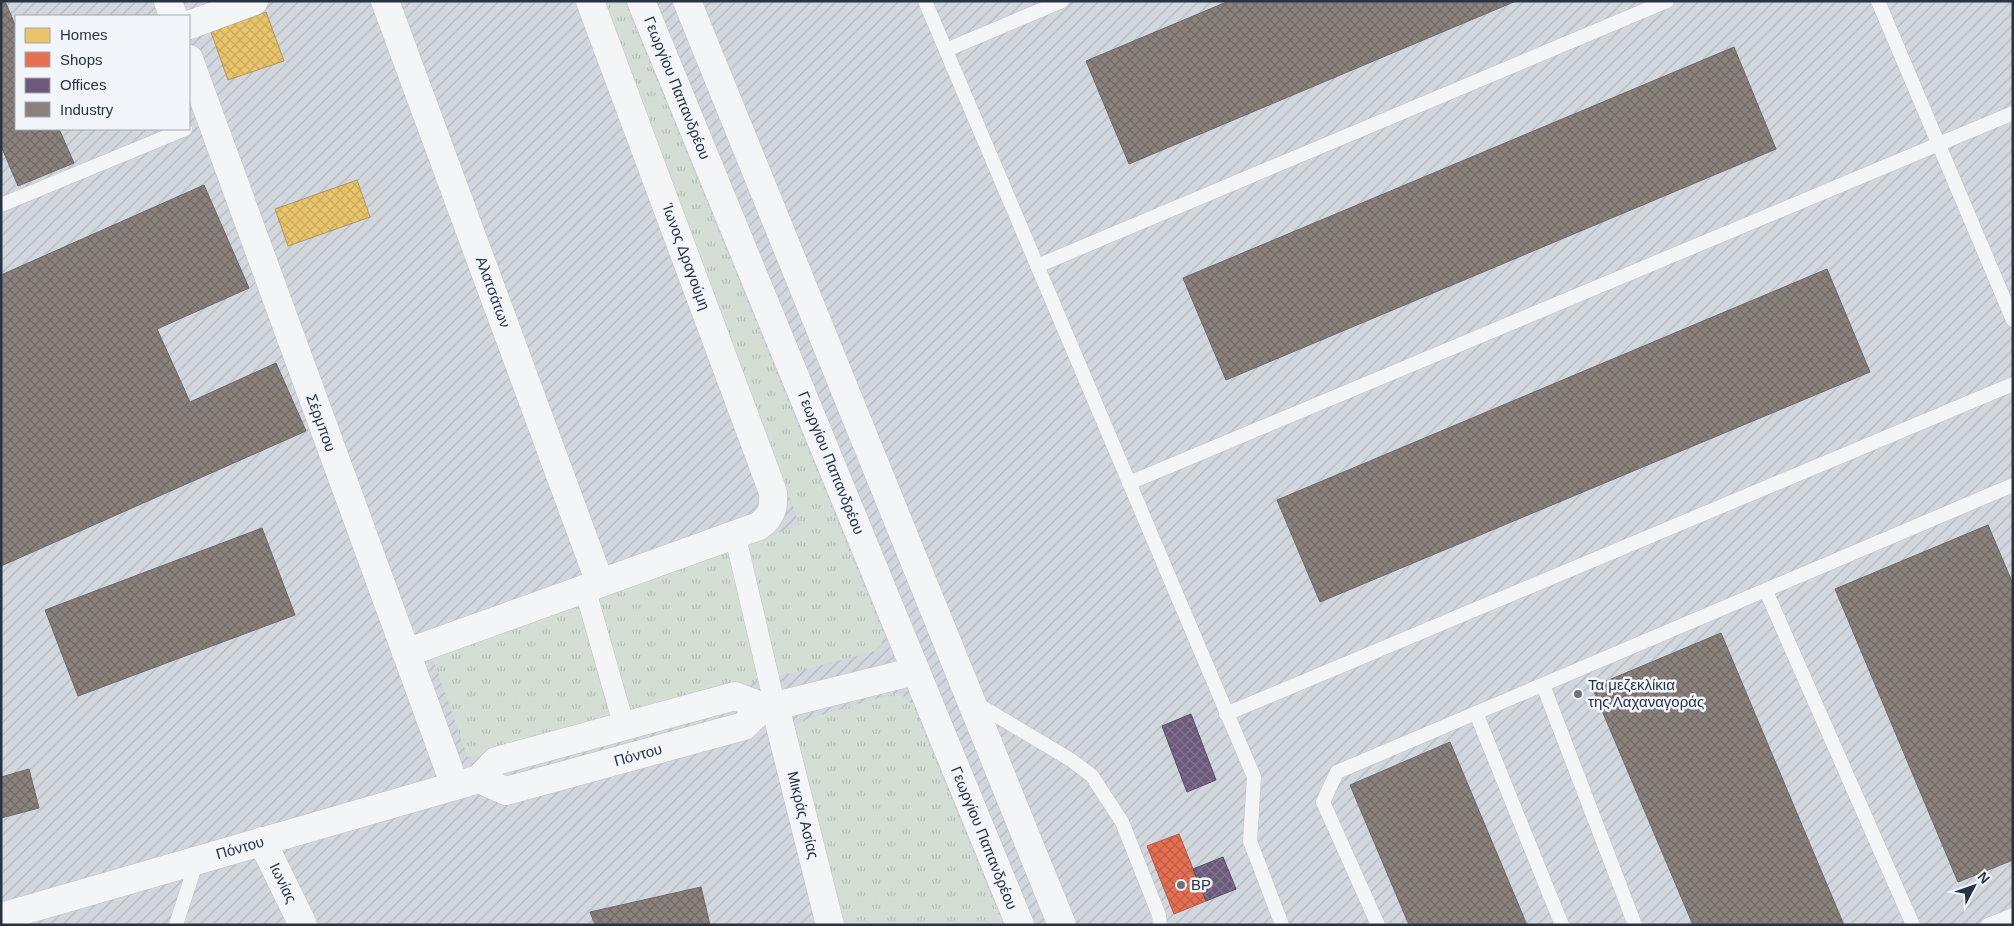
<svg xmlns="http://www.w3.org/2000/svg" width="2014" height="926" font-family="Arial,sans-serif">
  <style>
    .industrial { fill: url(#industrial-furrows); fill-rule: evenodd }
    .park { fill: url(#park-tufts) }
    .homes { fill: url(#homes-cross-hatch); stroke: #af985f }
    .shops { fill: url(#shops-cross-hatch); stroke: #ae5d4e }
    .offices { fill: url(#offices-cross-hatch); stroke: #584d6a }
    .industry { fill: url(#industry-cross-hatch); stroke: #6d696c }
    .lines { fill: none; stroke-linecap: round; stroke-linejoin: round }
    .service-casing { stroke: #c2c5c8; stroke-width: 15 }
    .pedestrian-casing { stroke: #c2c5c8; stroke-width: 22 }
    .minor-casing { stroke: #c2c5c8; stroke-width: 29 }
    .tertiary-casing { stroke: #c2c5c8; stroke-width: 29 }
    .service { stroke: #f4f5f6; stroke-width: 14 }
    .pedestrian { stroke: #f4f5f6; stroke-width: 21 }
    .minor { stroke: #f4f5f6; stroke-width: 28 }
    .tertiary { stroke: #f4f5f6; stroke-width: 28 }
    .poi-dot { fill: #6a717f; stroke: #f2f5f9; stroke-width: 2 }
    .labels { text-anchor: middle; stroke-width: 5; stroke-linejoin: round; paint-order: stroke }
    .street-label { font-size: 15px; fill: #283246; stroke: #f2f5f9 }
    .poi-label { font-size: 15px; fill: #283246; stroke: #f2f5f9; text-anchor: start }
  </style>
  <defs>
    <pattern id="industrial-furrows" width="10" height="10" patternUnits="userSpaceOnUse" patternTransform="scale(1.25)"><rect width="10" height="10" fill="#d2d6dd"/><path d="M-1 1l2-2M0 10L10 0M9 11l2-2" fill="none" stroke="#b4b8bf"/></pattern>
    <pattern id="park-tufts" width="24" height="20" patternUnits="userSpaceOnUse" patternTransform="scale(1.25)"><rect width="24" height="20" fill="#d4ded4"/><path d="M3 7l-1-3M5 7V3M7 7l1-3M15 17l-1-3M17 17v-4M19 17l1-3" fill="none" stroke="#b6bfb7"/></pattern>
    <pattern id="homes-cross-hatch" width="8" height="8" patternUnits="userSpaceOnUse" patternTransform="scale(1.25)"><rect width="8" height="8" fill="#e9c46a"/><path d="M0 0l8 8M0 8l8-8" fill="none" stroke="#c8a95d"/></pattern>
    <pattern id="shops-cross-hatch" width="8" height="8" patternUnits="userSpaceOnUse" patternTransform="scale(1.25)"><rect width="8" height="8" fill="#e76f51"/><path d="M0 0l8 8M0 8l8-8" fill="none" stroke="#bb5c45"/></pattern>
    <pattern id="offices-cross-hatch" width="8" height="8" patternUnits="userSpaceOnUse" patternTransform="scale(1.25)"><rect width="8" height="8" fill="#6d597a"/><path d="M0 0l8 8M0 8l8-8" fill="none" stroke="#81738e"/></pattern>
    <pattern id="industry-cross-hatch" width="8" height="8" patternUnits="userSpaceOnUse" patternTransform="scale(1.25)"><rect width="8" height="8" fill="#8a817c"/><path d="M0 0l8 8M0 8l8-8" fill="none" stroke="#716a67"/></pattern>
  </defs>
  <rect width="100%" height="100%" fill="#e4e7ea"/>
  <path class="industrial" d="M1,1H2013V925H1ZM16,16H189V129H16Z"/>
  <g class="park">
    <path d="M599,1H624L884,636L881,645L875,651L468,758L432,656L800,525Z"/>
    <path d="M892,694L902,695L912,704L1003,925H842L793,727L801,721Z"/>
  </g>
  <g class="homes">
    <path d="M266,12L284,61L228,80L211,32Z"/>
    <path d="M357,180L370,217L288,246L275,209Z"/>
  </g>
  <path class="shops" d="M1179,834L1206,901L1174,914L1147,846Z"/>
  <g class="offices">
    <path d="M1191,714L1216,780L1187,792L1162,726Z"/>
    <path d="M1223,857L1236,889L1206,901L1193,869Z"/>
  </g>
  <g class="industry">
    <path d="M1,1H5L16,27V129H59L74,163L18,186L1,146Z"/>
    <path d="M1229,1H1516L1129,164L1086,61Z"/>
    <path d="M1734,47L1776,149L1226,380L1183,278Z"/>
    <path d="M204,185L249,288L157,329L190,402L276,363L306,431L1,566V275Z"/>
    <path d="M1827,269L1870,372L1320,602L1277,500Z"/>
    <path d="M1988,525L2013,584V860L1958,882L1835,589Z"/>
    <path d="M262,528L295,615L78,696L45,610Z"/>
    <path d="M1721,633L1844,925H1693L1592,687Z"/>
    <path d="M1450,742L1527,925H1409L1350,785Z"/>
    <path d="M29,769L39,808L1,818V777Z"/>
    <path d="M701,887L710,925H595L590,912Z"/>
  </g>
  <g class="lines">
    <defs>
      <g id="service">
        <path d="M925,1L1254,777L1250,841L1282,925"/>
        <path d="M1878,1L2013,320"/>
        <path d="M946,50L1062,1"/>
        <path d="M1,205L185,129"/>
        <path d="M1037,266L1667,1"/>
        <path d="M1129,483L2013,113"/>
        <path d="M1766,591L1913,925"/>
        <path d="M1543,685L1635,925"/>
        <path d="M974,702L1071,760L1092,776L1122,822L1159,915L1160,925"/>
        <path d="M1476,713L1562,925"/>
        <path d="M1226,714L2013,384"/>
        <path d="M176,925L197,860"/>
        <path d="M1378,925L1323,802L1337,772L2013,485"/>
        <path d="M1988,925L2013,915"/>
      </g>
      <g id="pedestrian">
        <path d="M735,535L775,706"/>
        <path d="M585,589L624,726"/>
      </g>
      <g id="minor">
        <path d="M168,1L173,16"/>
        <path d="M385,1L600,583"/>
        <path d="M189,25L254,1"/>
        <path d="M189,59L455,786"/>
        <path d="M406,653L759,526C772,516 774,508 773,492L590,1"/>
        <path d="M775,706L830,925"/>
        <path d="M479,779L506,791L744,726L763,707"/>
        <path d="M262,841L303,925"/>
        <path d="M1,917L479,779L496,761L735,696L763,707L775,706L916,671"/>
      </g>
      <g id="tertiary">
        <path d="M641,1L1020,925"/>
        <path d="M687,1L1062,925"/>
      </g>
    </defs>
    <use href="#service" class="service-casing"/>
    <use href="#pedestrian" class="pedestrian-casing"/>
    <use href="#minor" class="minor-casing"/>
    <use href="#tertiary" class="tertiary-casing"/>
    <use href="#service" class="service"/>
    <use href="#pedestrian" class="pedestrian"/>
    <use href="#minor" class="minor"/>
    <use href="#tertiary" class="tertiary"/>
  </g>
  <g class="poi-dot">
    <circle cx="1578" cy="694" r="5"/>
    <circle cx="1181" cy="885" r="5"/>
  </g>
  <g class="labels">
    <g class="street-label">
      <text transform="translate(677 88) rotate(68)" y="5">Γεωργίου Παπανδρέου</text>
      <text transform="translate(686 257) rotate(70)" y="5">Ίωνος Δραγούμη</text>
      <text transform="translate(493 292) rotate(70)" y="5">Αλατσάτων</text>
      <text transform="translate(321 423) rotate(70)" y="5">Σέρμπου</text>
      <text transform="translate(831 463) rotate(68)" y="5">Γεωργίου Παπανδρέου</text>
      <text transform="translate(638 755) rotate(-15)" y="5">Πόντου</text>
      <text transform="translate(803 815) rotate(76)" y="5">Μικράς Ασίας</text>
      <text transform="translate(984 838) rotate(68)" y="5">Γεωργίου Παπανδρέου</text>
      <text transform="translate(240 848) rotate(-16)" y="5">Πόντου</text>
      <text transform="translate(283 883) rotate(64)" y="5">Ιωνίας</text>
    </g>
    <g class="poi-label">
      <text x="1588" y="690">Τα μεζεκλίκια<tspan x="1588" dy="17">της Λαχαναγοράς</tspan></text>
      <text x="1191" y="890">BP</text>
    </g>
  </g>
  <rect width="2014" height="926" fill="none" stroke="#283246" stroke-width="5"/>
  <rect x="15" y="15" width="175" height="115" fill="#f2f5f9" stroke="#a1a7b1"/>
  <rect x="25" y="28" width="25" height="15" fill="#e9c46a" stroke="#a1a7b1"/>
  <text x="60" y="40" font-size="15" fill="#283246">Homes</text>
  <rect x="25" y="52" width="25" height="15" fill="#e76f51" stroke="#a1a7b1"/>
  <text x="60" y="65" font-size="15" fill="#283246">Shops</text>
  <rect x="25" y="78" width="25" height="15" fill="#6d597a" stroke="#a1a7b1"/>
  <text x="60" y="90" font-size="15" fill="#283246">Offices</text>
  <rect x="25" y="102" width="25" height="15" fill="#8a817c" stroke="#a1a7b1"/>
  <text x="60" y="115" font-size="15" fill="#283246">Industry</text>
  <g transform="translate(1974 886) rotate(49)" stroke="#f2f5f9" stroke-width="4" paint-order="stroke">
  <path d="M0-4L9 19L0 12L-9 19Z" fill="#283246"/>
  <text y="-8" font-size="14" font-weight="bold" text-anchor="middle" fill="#283246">N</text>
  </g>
</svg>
